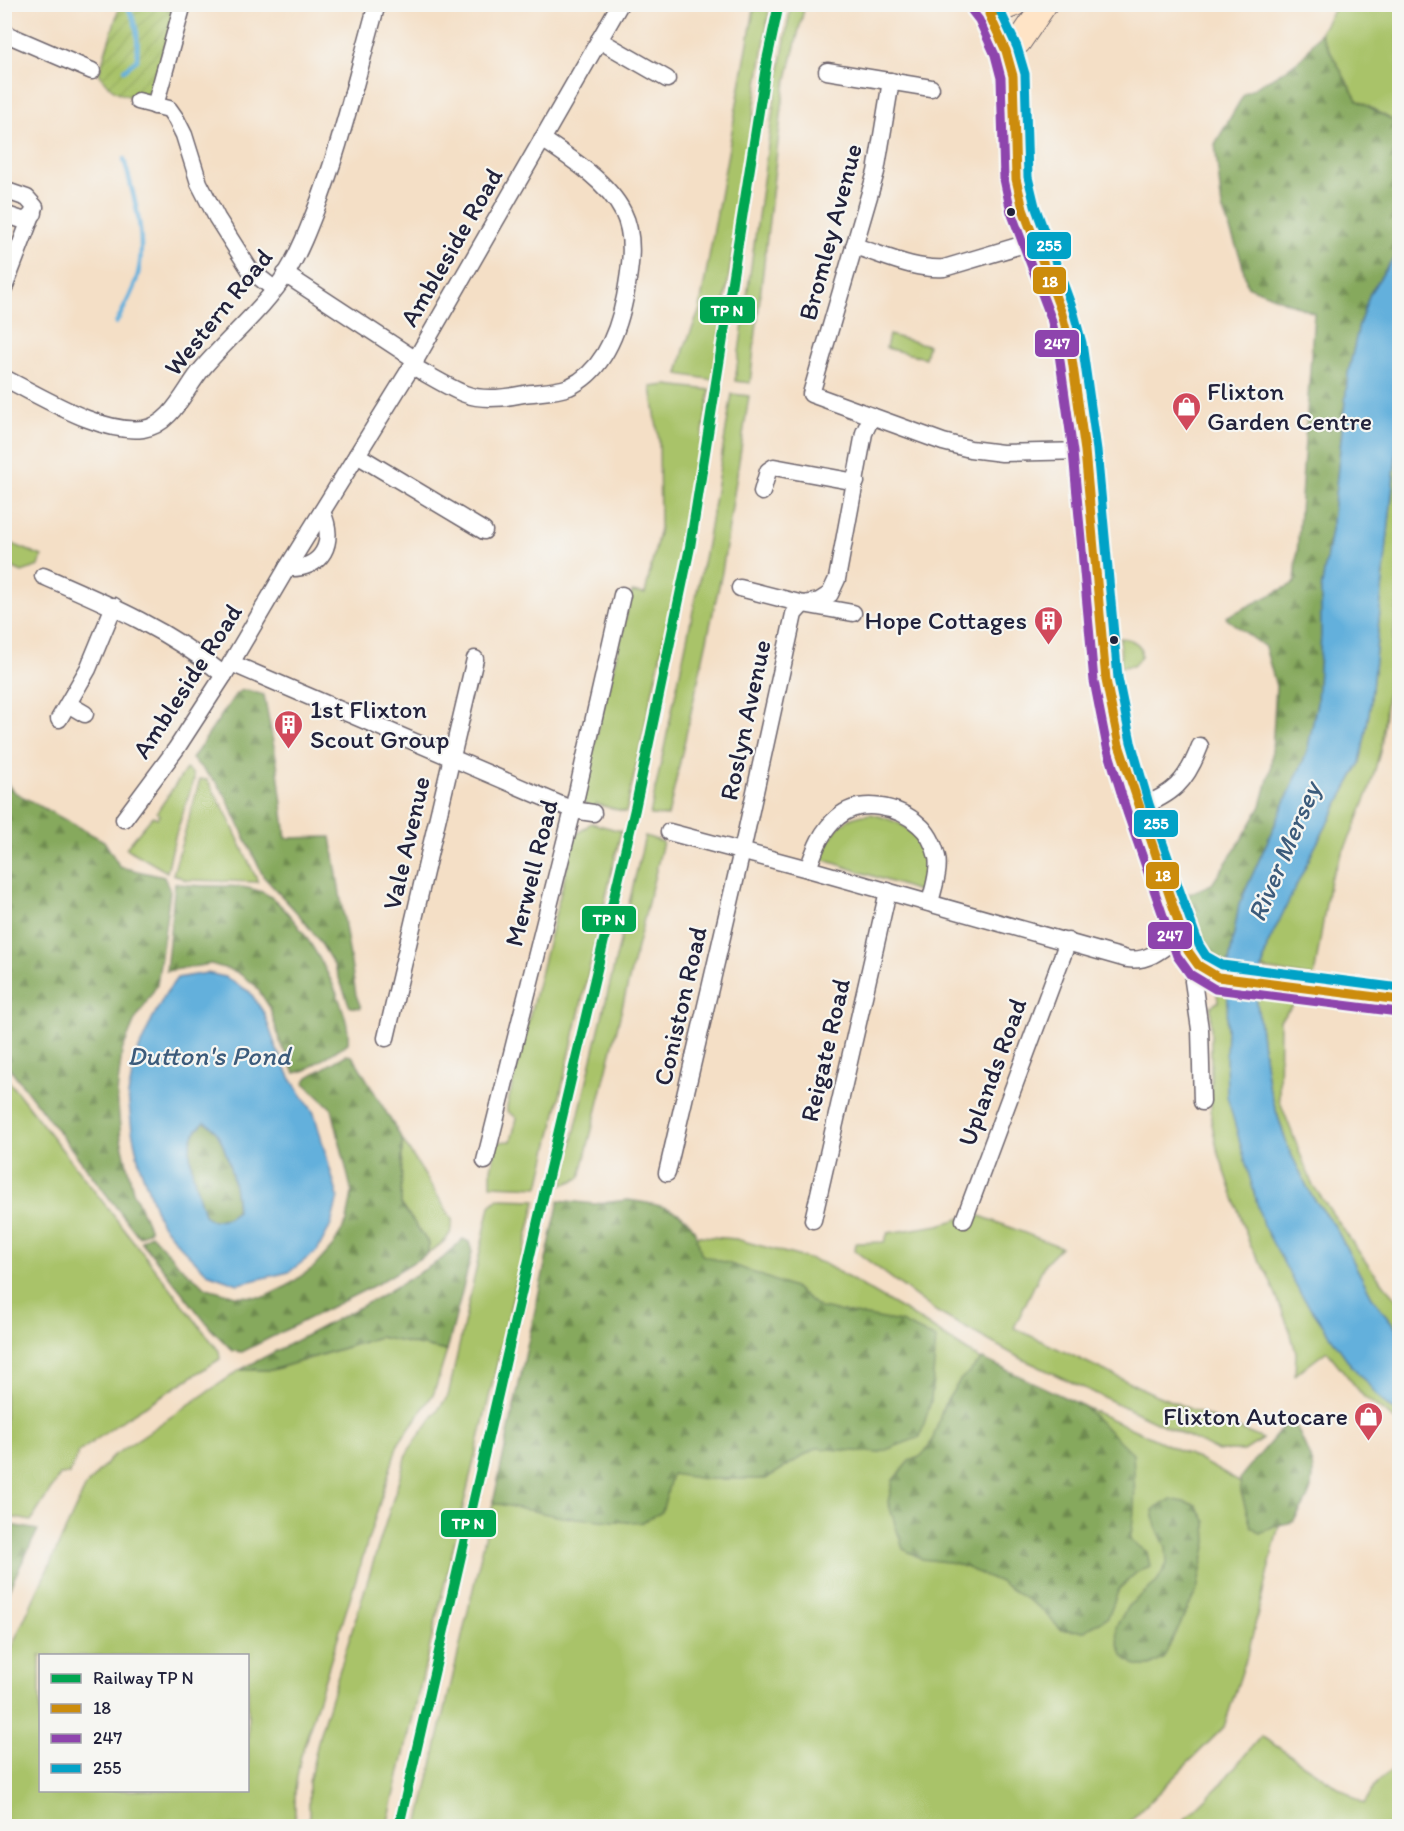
<svg xmlns="http://www.w3.org/2000/svg" width="1404" height="1831" font-family="Itim,sans-serif">
  <style>
    .grass { fill: #a9c369; stroke: #667252; stroke-width: 1.5; fill-rule: evenodd }
    .forest { fill: url(#forest-firs); stroke: #54664c; stroke-width: 1.5 }
    .garden { fill: url(#garden-furrows); stroke: #667252; stroke-width: 1.5 }
    .water { fill: #63b0dc; stroke: #42698c; stroke-width: 1.5; fill-rule: evenodd }
    .lines { fill: none; stroke-linecap: round; stroke-linejoin: round }
    .stream { stroke: #63b0dc; stroke-width: 4.5 }
    .street-casing { stroke: #6c646c; stroke-width: 19 }
    .secondary-casing { stroke: #6c646c; stroke-width: 26 }
    .street { stroke: #fff; stroke-width: 16 }
    .secondary { stroke: #ffe4c6; stroke-width: 24 }
    .bus-1-casing { stroke: #f6f6f2; stroke-width: 14 }
    .bus-2-casing { stroke: #f6f6f2; stroke-width: 14 }
    .bus-3-casing { stroke: #f6f6f2; stroke-width: 14 }
    .bus-1 { stroke: #cc8c0c; stroke-width: 9 }
    .bus-2 { stroke: #8e44ad; stroke-width: 9 }
    .bus-3 { stroke: #02a2c7; stroke-width: 9 }
    .rail-1-casing { stroke: #f6f6f2; stroke-width: 15 }
    .rail-1 { stroke: #00a651; stroke-width: 10 }
    .bus-dot { fill: #22223b; stroke: #f6f6f2; stroke-width: 2 }
    .labels { text-anchor: middle; stroke-width: 4.5; stroke-linejoin: round; paint-order: stroke }
    .street-label { font-size: 26px; fill: #22223b; stroke: #f6f6f2 }
    .poi-label { font-size: 26px; fill: #22223b; stroke: #f6f6f2; text-anchor: start }
    .water-label { font-size: 27px; font-style: italic; fill: #3c5b7b; stroke: #f6f6f2 }
    .line-badge { stroke: #f6f6f2; stroke-width: 2 }
    .badge-label { font-size: 16px; text-anchor: middle; font-weight: bold; fill: #fff }
  </style>
  <defs>
    <pattern id="forest-firs" width="22" height="20" patternUnits="userSpaceOnUse" patternTransform="scale(1.5)"><rect width="22" height="20" fill="#86a95d"/><path d="M5 1l3.5 6h-7zM16 11l3.5 6h-7z" fill="#6d894e"/></pattern>
    <pattern id="garden-furrows" width="10" height="10" patternUnits="userSpaceOnUse" patternTransform="scale(1.5)"><rect width="10" height="10" fill="#a9c369"/><path d="M-1 1l2-2M0 10L10 0M9 11l2-2" fill="none" stroke="#91a75c"/></pattern>
  </defs>
  <rect width="100%" height="100%" fill="#f6f6f2"/>
  <filter id="ink" filterUnits="userSpaceOnUse"><feTurbulence type="fractalNoise" baseFrequency=".0167" numOctaves="2"/><feDisplacementMap in="SourceGraphic" scale="12" xChannelSelector="R" yChannelSelector="G"/><feConvolveMatrix kernelMatrix="1 2 1 2 8 2 1 2 1" color-interpolation-filters="sRGB"/></filter>
  <filter id="wash" filterUnits="userSpaceOnUse"><feTurbulence type="fractalNoise" baseFrequency=".008" numOctaves="4" result="noise"/><feDisplacementMap in="SourceGraphic" scale="24" xChannelSelector="R" yChannelSelector="G"/><feGaussianBlur stdDeviation="1.35" result="paint"/><feColorMatrix in="noise" values="0 0 0 0 0 0 0 0 0 0 0 0 0 0 0 0 0 1.4 0 .05"/><feComposite in="paint" operator="in"/></filter>
  <g filter="url(#wash)">
    <rect width="100%" height="100%" fill="#f4dfc6"/>
    <g class="grass">
      <path d="M755,4L770,5L713,380L678,374L685,346L699,312Z"/>
      <path d="M791,5H805L784,91L750,383L735,381L774,102Z"/>
      <path d="M1336,5H1399V125L1357,100L1320,33Z"/>
      <path d="M889,335L928,345L925,358L886,348Z"/>
      <path d="M667,385L710,390L683,553L626,812L596,804L595,808L584,803L582,797L584,786L632,592L645,594L660,528L659,441L651,387Z"/>
      <path d="M732,394L749,396L722,572L668,816L650,815L707,544Z"/>
      <path d="M1399,426V591L1381,748L1369,791L1352,833L1330,879L1314,977L1264,969L1263,966L1267,946L1315,847L1360,763L1370,708Z"/>
      <path d="M5,541L42,556L39,566L22,572L5,564Z"/>
      <path d="M1120,638C1128,638 1136,641 1141,648V657L1133,666L1121,667Z"/>
      <path d="M186,769L193,774L194,779L175,837L167,872L126,848L153,816L157,818L160,815L157,812Z"/>
      <path d="M200,779L207,780L226,813L258,882L186,880L173,874Z"/>
      <path d="M871,814C918,825 934,844 924,893L819,858C833,833 839,816 871,814Z"/>
      <path d="M591,823L621,831L539,1187L491,1185V1169L497,1142L511,1141L517,1118L507,1111V1106L575,836Z"/>
      <path d="M645,836L663,842L580,1178L562,1185Z"/>
      <path d="M1229,992V999L1387,1406L1399,1413V1423L1364,1397L1327,1351L1295,1375L1296,1353L1290,1331L1267,1273L1250,1245L1217,1148L1211,1119V1006L1218,1002L1217,993Z"/>
      <path d="M1256,996L1297,1001L1280,1020L1279,1099L1312,1184L1370,1268L1399,1301V1332L1372,1297L1334,1225L1311,1195L1288,1148L1268,1085Z"/>
      <path d="M4,1075L219,1351L220,1359L126,1418L79,1452L69,1474L60,1475L31,1521L5,1516Z"/>
      <path d="M402,1139L452,1219C455,1237 440,1245 427,1254L429,1244L401,1204Z"/>
      <path d="M498,1199L536,1200L387,1826H309V1782L320,1733L408,1451L448,1396L490,1206Z"/>
      <path d="M975,1214L1061,1247L1045,1263L1014,1328L1156,1395L1263,1439L1244,1451H1218L1018,1357L937,1312L855,1251L856,1243L884,1242L888,1233L939,1225Z"/>
      <path d="M678,1234L736,1239L823,1263L909,1313L978,1358L1196,1458L1259,1493L1280,1521L1249,1650L1224,1727L1125,1826H418L493,1503L512,1506Z"/>
      <path d="M380,1337L447,1351L434,1393L398,1444L300,1759L295,1789V1826H5V1661L86,1486L113,1456L240,1370H272ZM40,1656H248V1790H40Z"/>
      <path d="M1261,1736L1364,1804L1378,1781L1399,1765V1826H1178L1218,1787Z"/>
    </g>
    <g class="forest">
      <path d="M1320,33L1357,100L1399,124V254L1390,263L1370,293L1359,325L1348,374L1332,524L1321,591V635L1317,703L1307,753L1239,905L1229,963L1218,962L1208,955L1182,897L1212,884L1240,842L1261,806L1271,768L1276,686L1265,647L1227,619L1226,617L1295,583L1314,313L1247,286L1241,259L1222,208L1215,144L1244,94L1287,69L1303,57Z"/>
      <path d="M247,690L264,695L277,762L286,838L331,837L356,995L361,1008L350,1007L334,965L320,942L300,916L263,876L225,795L216,782L192,759L235,695L240,691Z"/>
      <path d="M4,780L14,792L104,841L120,867L164,877L170,891L157,985L135,1020L122,1051L117,1094L121,1139L133,1191L150,1230L139,1237L5,1062Z"/>
      <path d="M175,883C203,890 234,881 262,892C296,906 353,1006 348,1043L306,1070L295,1073L280,1042L270,1008L256,986L237,972L211,964L166,971Z"/>
      <path d="M346,1055L352,1056L357,1063L402,1139L401,1204L429,1244L427,1254L377,1284L242,1352L233,1351L211,1329L141,1241L151,1234L181,1267L207,1288L236,1296L264,1297L287,1286L314,1267L333,1246L347,1221L352,1193L332,1109L304,1083L308,1077Z"/>
      <path d="M204,1122C226,1128 236,1190 237,1211L227,1218L212,1221L204,1215C199,1196 186,1160 191,1141C193,1133 198,1128 204,1122Z"/>
      <path d="M628,1200C652,1204 684,1206 695,1232C698,1239 699,1248 702,1255L739,1267L796,1289L820,1308L901,1322L936,1339L931,1401L920,1437L878,1453L816,1448L766,1479H704L672,1474L662,1512L641,1523L562,1517L493,1503L559,1200L594,1204Z"/>
      <path d="M463,1239L469,1242L472,1252L447,1351L379,1337L272,1370H240L379,1297L442,1259Z"/>
      <path d="M983,1359L1083,1406L1133,1454C1135,1484 1136,1510 1130,1540L1147,1552L1150,1566L1137,1572L1119,1589L1108,1617L1085,1631L1061,1630L1040,1608L1000,1582L955,1563L922,1559L903,1549L888,1502L893,1480L909,1461L922,1456L932,1441L944,1405L960,1380Z"/>
      <path d="M1289,1418L1293,1420C1314,1464 1325,1479 1293,1522L1274,1526L1260,1533L1251,1526L1241,1492L1240,1478C1256,1457 1275,1440 1289,1418Z"/>
      <path d="M1171,1499L1196,1505L1206,1522L1207,1542L1197,1590L1163,1659L1150,1666H1136L1124,1657L1119,1645L1116,1627L1128,1606L1156,1583L1167,1564L1166,1547L1156,1527L1153,1510Z"/>
      <path d="M5,1524L38,1530L5,1597L4,1524Z"/>
    </g>
    <path class="garden" d="M120,5H155L175,11L150,98C129,99 109,93 99,73Z"/>
    <g class="water">
      <path d="M1399,254V426L1370,708L1360,763L1315,847L1267,946L1256,996L1268,1085L1288,1148L1311,1195L1334,1225L1372,1297L1399,1332V1413L1387,1406L1351,1365L1300,1293L1263,1225L1227,1096L1226,1056L1229,963L1239,905L1307,753L1317,703L1321,635V591L1332,524L1348,374L1359,325L1370,293L1390,263Z"/>
      <path d="M207,973L225,977L250,992L264,1013L277,1050L291,1079L314,1113L338,1197L331,1225L317,1251L289,1272L238,1284L207,1273L179,1245L160,1222L140,1167L132,1131L128,1095L136,1056L152,1019L166,993L177,978ZM204,1122C226,1128 236,1190 237,1211L227,1218L213,1221L204,1215C199,1196 186,1160 191,1141C193,1133 198,1128 204,1122Z"/>
    </g>
    <g class="lines">
      <g class="stream">
        <path d="M124,70L137,60C138,38 139,23 125,4"/>
        <path d="M116,323C123,310 131,296 136,281C149,241 134,198 124,159"/>
      </g>
    </g>
  </g>
  <g filter="url(#ink)">
    <g class="lines">
      <defs>
        <g id="street">
          <path d="M4,33L92,71"/>
          <path d="M599,40L667,79"/>
          <path d="M827,71L931,88"/>
          <path d="M891,81L876,172L811,394L943,442L970,449L1002,453L1085,451"/>
          <path d="M138,101L169,109L176,119L184,135L199,183L217,218L250,270L274,289"/>
          <path d="M155,106L183,4"/>
          <path d="M4,190L27,198L35,207L4,288"/>
          <path d="M4,214L25,221L34,213"/>
          <path d="M854,246C884,255 913,270 944,268L1035,241"/>
          <path d="M285,274L416,360"/>
          <path d="M412,366C429,375 447,387 465,394C483,401 505,398 524,394C538,392 556,392 569,387C604,371 618,332 625,297C630,269 636,238 623,212C608,182 569,157 542,139"/>
          <path d="M4,378C43,397 100,434 143,429C172,425 185,389 202,369C227,339 265,307 286,274C301,250 311,222 321,196C344,133 359,68 377,4"/>
          <path d="M357,455L484,531"/>
          <path d="M762,492L768,471L774,467L856,482"/>
          <path d="M287,568C323,570 336,542 322,512"/>
          <path d="M43,576C110,605 167,629 224,675"/>
          <path d="M740,588L803,604L853,613"/>
          <path d="M231,663L573,810L593,813"/>
          <path d="M68,704L85,714"/>
          <path d="M59,719L88,669L114,606"/>
          <path d="M1138,808C1173,794 1186,783 1200,746"/>
          <path d="M124,819L176,749L224,675L287,568L412,366L620,4"/>
          <path d="M669,832L808,869L1127,959C1148,963 1165,947 1181,935"/>
          <path d="M808,869C815,849 821,831 838,817C860,798 899,806 919,825C929,833 934,845 937,857C940,871 933,889 930,903"/>
          <path d="M1198,965L1193,981L1200,1029L1202,1102"/>
          <path d="M386,1038L475,659"/>
          <path d="M485,1161L573,810L622,595"/>
          <path d="M667,1173L742,851L794,614L803,604L819,601L830,594L837,579L864,433L872,416"/>
          <path d="M813,1220L888,891"/>
          <path d="M964,1220L1068,941"/>
        </g>
        <g id="secondary">
          <path d="M982,4L989,14L1006,51L1013,76L1016,179L1023,209L1062,314L1070,345L1085,451L1106,680L1119,745L1138,808L1188,951L1198,965L1218,977L1400,1000"/>
          <path d="M989,14L1015,4"/>
          <path d="M1006,51L1019,42L1045,4"/>
        </g>
      </defs>
      <use href="#street" class="street-casing"/>
      <use href="#secondary" class="secondary-casing"/>
      <use href="#street" class="street"/>
      <use href="#secondary" class="secondary"/>
      <defs>
        <path id="bus-1" d="M1014,4L989,14L1006,51L1013,76L1016,179L1023,209L1062,314L1070,345L1085,451L1106,680L1119,745L1188,951L1198,965L1218,977L1400,1000"/>
        <path id="bus-2" d="M972,11L979,20L995,55L1001,78L1004,179L1011,212L1051,318L1058,347L1073,452L1094,681L1107,747L1127,812L1177,956L1190,974L1215,989L1398,1012"/>
        <path id="bus-3" d="M997,4L1017,47L1025,74L1028,177L1035,206L1073,310L1082,343L1097,450L1118,678L1131,742L1149,804L1199,945L1206,956L1222,965L1400,988"/>
      </defs>
      <use href="#bus-1" class="bus-1-casing"/>
      <use href="#bus-2" class="bus-2-casing"/>
      <use href="#bus-3" class="bus-3-casing"/>
      <use href="#bus-1" class="bus-1"/>
      <use href="#bus-2" class="bus-2"/>
      <use href="#bus-3" class="bus-3"/>
      <defs>
        <path id="rail-1" d="M399,1826L547,1181L635,809L690,547L767,60L779,4"/>
      </defs>
      <use href="#rail-1" class="rail-1-casing"/>
      <use href="#rail-1" class="rail-1"/>
    </g>
  </g>
  <defs>
    <symbol id="shop-pin" viewBox="-11 -11 22 30"><path d="M0 17L-7.5 6A9.5 9.5 0 1 1 7.5 6Z" fill="#d1495b" stroke="#f6f6f2"/><path d="M-5-2.5h2.3a2.7 3.5 0 0 1 5.4 0H5L5.5 6h-11ZM-1.5-2.5h3a1.5 2.3 0 0 0-3 0Z" fill="#fff"/></symbol>
    <symbol id="building-pin" viewBox="-11 -11 22 30"><path d="M0 17L-7.5 6A9.5 9.5 0 1 1 7.5 6Z" fill="#d1495b" stroke="#f6f6f2"/><path d="M-4-6H4V6H1V3H-1V6H-4ZM-2.5-4.3h1.7v1.8h-1.7ZM.8-4.3h1.7v1.8H.8ZM-2.5-1h1.7V.8h-1.7ZM.8-1h1.7V.8H.8Z" fill="#fff"/></symbol>
  </defs>
  <g fill-rule="evenodd">
    <use href="#shop-pin" x="1170" y="390" width="33" height="45"/>
    <use href="#building-pin" x="1032" y="604" width="33" height="45"/>
    <use href="#building-pin" x="272" y="708" width="33" height="45"/>
    <use href="#shop-pin" x="1352" y="1400" width="33" height="45"/>
  </g>
  <g class="bus-dot">
    <circle cx="1011" cy="212" r="5"/>
    <circle cx="1114" cy="640" r="5"/>
  </g>
  <g class="labels">
    <g class="street-label">
      <text transform="translate(830 232) rotate(-75)" y="9">Bromley Avenue</text>
      <text transform="translate(451 247) rotate(-60)" y="9">Ambleside Road</text>
      <text transform="translate(218 312) rotate(-51)" y="9">Western Road</text>
      <text transform="translate(187 681) rotate(-57)" y="9">Ambleside Road</text>
      <text transform="translate(745 720) rotate(-78)" y="9">Roslyn Avenue</text>
      <text transform="translate(406 843) rotate(-77)" y="9">Vale Avenue</text>
      <text transform="translate(531 873) rotate(-76)" y="9">Merwell Road</text>
      <text transform="translate(680 1006) rotate(-77)" y="9">Coniston Road</text>
      <text transform="translate(825 1050) rotate(-77)" y="9">Reigate Road</text>
      <text transform="translate(992 1072) rotate(-70)" y="9">Uplands Road</text>
    </g>
    <g class="poi-label">
      <text x="1207" y="400">Flixton<tspan x="1207" dy="30">Garden Centre</tspan></text>
      <text x="1027" y="629" text-anchor="end">Hope Cottages</text>
      <text x="310" y="718">1st Flixton<tspan x="310" dy="30">Scout Group</tspan></text>
      <text x="1348" y="1425" text-anchor="end">Flixton Autocare</text>
    </g>
    <g class="water-label">
      <text transform="translate(1284 852) rotate(-67)" y="9">River Mersey</text>
      <text x="209" y="1065">Dutton's Pond</text>
    </g>
  </g>
  <g class="line-badge">
    <rect x="1026" y="231" width="46" height="29" rx="6" fill="#02a2c7"/>
    <rect x="1032" y="266" width="35" height="29" rx="6" fill="#cc8c0c"/>
    <rect x="699" y="296" width="57" height="28" rx="6" fill="#00a651"/>
    <rect x="1034" y="329" width="46" height="29" rx="6" fill="#8e44ad"/>
    <rect x="1133" y="809" width="46" height="29" rx="6" fill="#02a2c7"/>
    <rect x="1145" y="861" width="35" height="29" rx="6" fill="#cc8c0c"/>
    <rect x="581" y="905" width="56" height="28" rx="6" fill="#00a651"/>
    <rect x="1147" y="921" width="46" height="29" rx="6" fill="#8e44ad"/>
    <rect x="440" y="1509" width="57" height="29" rx="6" fill="#00a651"/>
  </g>
  <g class="badge-label">
    <text x="1049" y="251">255</text>
    <text x="1050" y="287">18</text>
    <text x="727" y="316">TP N</text>
    <text x="1057" y="349">247</text>
    <text x="1156" y="829">255</text>
    <text x="1163" y="881">18</text>
    <text x="609" y="925">TP N</text>
    <text x="1170" y="941">247</text>
    <text x="468" y="1529">TP N</text>
  </g>
  <rect width="1404" height="1831" fill="none" stroke="#f6f6f2" stroke-width="24"/>
  <rect x="39" y="1654" width="210" height="138" fill="#f6f6f2" stroke="#a1a1a9" stroke-width="1.5"/>
  <rect x="51" y="1674" width="30" height="9" fill="#00a651" stroke="#a1a1a9" stroke-width="1.5"/>
  <text x="93" y="1684" font-size="18" fill="#22223b">Railway TP N</text>
  <rect x="51" y="1704" width="30" height="9" fill="#cc8c0c" stroke="#a1a1a9" stroke-width="1.5"/>
  <text x="93" y="1714" font-size="18" fill="#22223b">18</text>
  <rect x="51" y="1734" width="30" height="9" fill="#8e44ad" stroke="#a1a1a9" stroke-width="1.5"/>
  <text x="93" y="1744" font-size="18" fill="#22223b">247</text>
  <rect x="51" y="1764" width="30" height="9" fill="#02a2c7" stroke="#a1a1a9" stroke-width="1.5"/>
  <text x="93" y="1774" font-size="18" fill="#22223b">255</text>
</svg>
